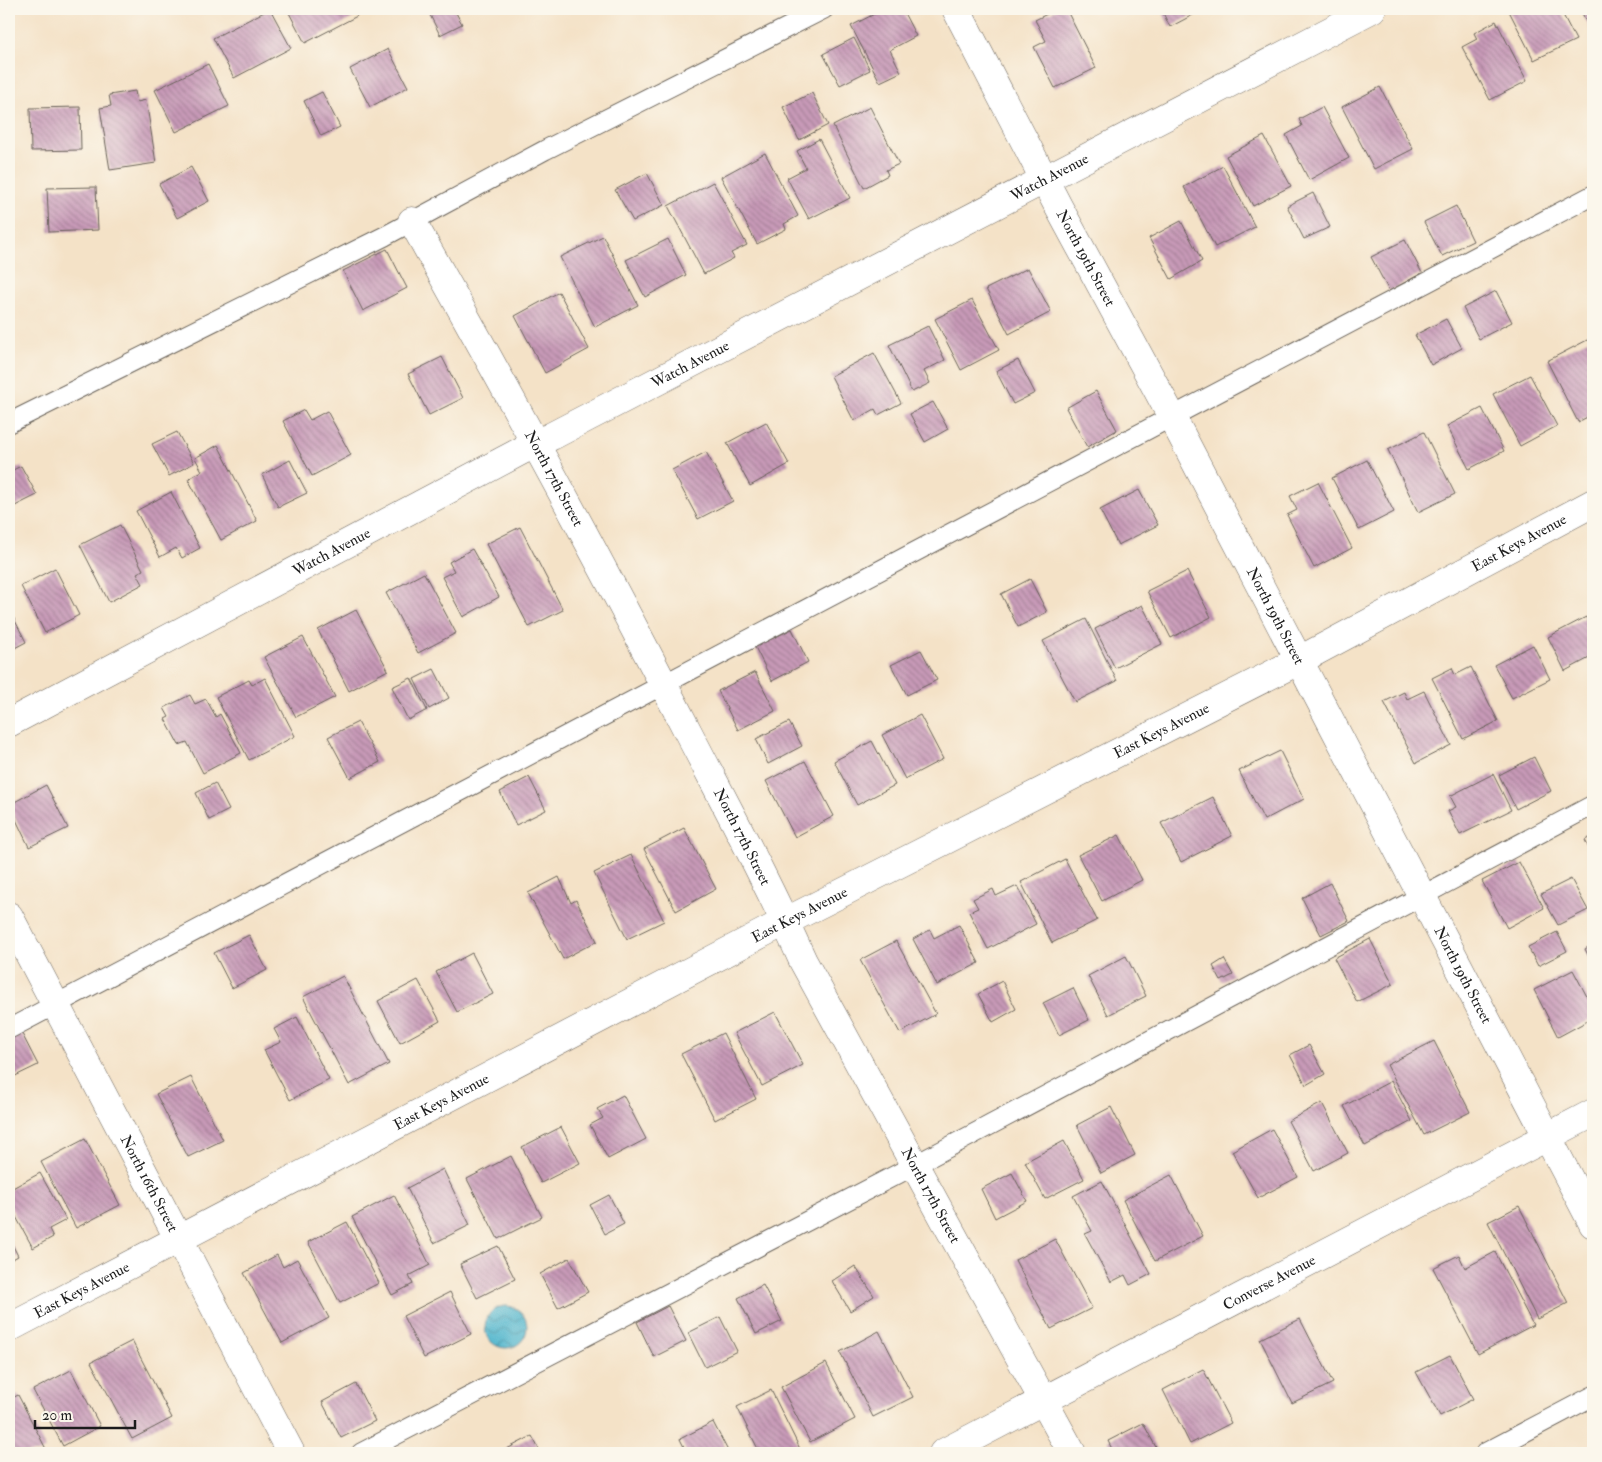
<svg xmlns="http://www.w3.org/2000/svg" width="1602" height="1462" font-family="'IM FELL Double Pica',serif">
  <style>
    .water { fill: url(#water-waves); stroke: #366874 }
    .building { fill: url(#building-back-hatch) }
    .lines { fill: none; stroke-linecap: round; stroke-linejoin: round }
    .service-casing { stroke: #686158; stroke-width: 21 }
    .minor-casing { stroke: #686158; stroke-width: 29 }
    .tertiary-casing { stroke: #686158; stroke-width: 29 }
    .service { stroke: #fff; stroke-width: 19 }
    .minor { stroke: #fff; stroke-width: 28 }
    .tertiary { stroke: #fff; stroke-width: 28 }
    .labels { text-anchor: middle; stroke-width: 5; stroke-linejoin: round; paint-order: stroke }
    .street-label { font-size: 15px; fill: #1c1c1c; stroke: #fbf7ec }
  </style>
  <defs>
    <pattern id="water-waves" width="16" height="10" patternUnits="userSpaceOnUse" patternTransform="scale(1.25)"><rect width="16" height="10" fill="#4fb5cd"/><path d="M0 5q4-4 8 0t8 0" fill="none" stroke="#4192a6"/></pattern>
    <pattern id="building-back-hatch" width="6" height="6" patternUnits="userSpaceOnUse" patternTransform="scale(1.25)"><rect width="6" height="6" fill="#c89ab8"/><path d="M-1 5l2 2M0 0l6 6M5-1l2 2" fill="none" stroke="#a27d95"/></pattern>
  </defs>
  <rect width="100%" height="100%" fill="#fbf7ec"/>
  <filter id="ink" filterUnits="userSpaceOnUse"><feTurbulence type="fractalNoise" baseFrequency=".02" numOctaves="2"/><feDisplacementMap in="SourceGraphic" scale="10" xChannelSelector="R" yChannelSelector="G"/><feConvolveMatrix kernelMatrix="1 2 1 2 8 2 1 2 1" color-interpolation-filters="sRGB"/></filter>
  <filter id="wash" filterUnits="userSpaceOnUse"><feTurbulence type="fractalNoise" baseFrequency=".0096" numOctaves="4" result="noise"/><feDisplacementMap in="SourceGraphic" scale="20" xChannelSelector="R" yChannelSelector="G"/><feGaussianBlur stdDeviation="1.12" result="paint"/><feColorMatrix in="noise" values="0 0 0 0 0 0 0 0 0 0 0 0 0 0 0 0 0 1.4 0 .05"/><feComposite in="paint" operator="in"/></filter>
  <g filter="url(#wash)">
    <rect width="100%" height="100%" fill="#f4e2c7"/>
    <circle class="water" cx="506" cy="1327" r="21"/>
    <g id="blocks">
      <g class="building">
        <path d="M270,9L291,48L234,78L213,38Z"/>
        <path d="M287,9H354L357,16L305,43Z"/>
        <path d="M427,9H454L462,24L440,35Z"/>
        <path d="M884,9H902L916,36L890,50L901,72L880,82L851,26Z"/>
        <path d="M1057,9H1066L1096,68L1055,88L1034,47L1046,41L1035,20Z"/>
        <path d="M1161,9H1204L1170,27Z"/>
        <path d="M1515,9H1560L1576,40L1534,60L1509,11Z"/>
        <path d="M1580,9H1593V35Z"/>
        <path d="M1496,21L1527,81L1490,100L1462,47L1477,39L1474,33Z"/>
        <path d="M854,38L870,70L840,85L823,54Z"/>
        <path d="M388,49L408,87L370,107L350,69Z"/>
        <path d="M208,64L229,106L176,132L155,90Z"/>
        <path d="M1380,87L1413,149L1374,169L1342,107Z"/>
        <path d="M135,91L137,102L146,100L156,163L110,170L100,108L111,106L109,95Z"/>
        <path d="M322,92L340,127L321,136L304,101Z"/>
        <path d="M812,93L828,125L799,140L783,107Z"/>
        <path d="M80,107L81,150L31,151L30,108Z"/>
        <path d="M870,107L899,164L886,170L888,175L864,188L833,126Z"/>
        <path d="M1322,107L1349,158L1309,180L1286,135L1302,126L1299,119Z"/>
        <path d="M1264,136L1291,186L1253,206L1226,156Z"/>
        <path d="M819,139L850,198L809,219L787,178L806,168L797,151Z"/>
        <path d="M765,153L798,216L784,224L786,229L757,244L721,177Z"/>
        <path d="M1223,166L1255,227L1215,247L1184,187Z"/>
        <path d="M191,167L209,201L177,218L159,184Z"/>
        <path d="M647,173L664,205L633,221L615,190Z"/>
        <path d="M713,182L747,245L731,253L734,258L704,274L668,206Z"/>
        <path d="M96,187L98,230L49,232L47,188Z"/>
        <path d="M1313,193L1330,227L1304,239L1287,206Z"/>
        <path d="M1456,206L1473,241L1442,256L1424,222Z"/>
        <path d="M1181,221L1202,261L1171,279L1149,238Z"/>
        <path d="M603,236L638,305L595,327L560,257Z"/>
        <path d="M668,239L686,275L645,297L626,260Z"/>
        <path d="M1405,240L1422,273L1389,291L1371,257Z"/>
        <path d="M387,249L407,288L363,311L343,271Z"/>
        <path d="M1028,268L1051,312L1009,334L986,289Z"/>
        <path d="M1496,291L1512,322L1479,339L1463,308Z"/>
        <path d="M559,292L589,349L545,373L515,316Z"/>
        <path d="M972,300L999,350L961,370L935,319Z"/>
        <path d="M1446,319L1462,348L1431,365L1415,335Z"/>
        <path d="M928,326L945,360L924,371L930,383L912,392L889,345Z"/>
        <path d="M1593,337V414L1578,422L1547,361Z"/>
        <path d="M874,353L901,403L878,415L875,409L854,421L831,376Z"/>
        <path d="M442,357L463,398L429,415L408,374Z"/>
        <path d="M1018,360L1035,393L1013,404L996,371Z"/>
        <path d="M1530,375L1557,426L1520,446L1493,394Z"/>
        <path d="M1096,391L1117,430L1087,447L1066,408Z"/>
        <path d="M933,402L948,429L925,442L910,414Z"/>
        <path d="M1482,408L1504,451L1469,469L1447,426Z"/>
        <path d="M304,410L310,420L327,411L351,455L312,476L283,421Z"/>
        <path d="M766,422L789,464L750,486L727,443Z"/>
        <path d="M177,432L194,463L169,476L152,444Z"/>
        <path d="M1424,432L1455,494L1418,512L1388,450Z"/>
        <path d="M218,445L257,521L221,540L188,479L202,471L195,458Z"/>
        <path d="M706,452L733,501L698,519L672,470Z"/>
        <path d="M290,460L307,493L278,507L262,475Z"/>
        <path d="M1367,460L1394,512L1359,530L1332,478Z"/>
        <path d="M21,466L37,495L15,506L9,495V472Z"/>
        <path d="M1318,482L1352,548L1314,568L1287,515L1297,510L1290,496Z"/>
        <path d="M1139,490L1158,525L1118,545L1100,510Z"/>
        <path d="M171,492L200,548L182,558L176,548L160,557L136,511Z"/>
        <path d="M120,525L143,570L137,573L143,584L109,602L80,545Z"/>
        <path d="M520,527L563,610L529,627L486,544Z"/>
        <path d="M472,549L499,597L463,617L442,577L454,571L449,562Z"/>
        <path d="M55,568L79,615L45,633L21,586Z"/>
        <path d="M1187,571L1211,617L1171,638L1147,591Z"/>
        <path d="M424,573L456,633L418,653L386,593Z"/>
        <path d="M1030,579L1047,612L1018,627L1001,594Z"/>
        <path d="M1142,605L1162,644L1115,668L1095,629Z"/>
        <path d="M9,609L26,642L9,651Z"/>
        <path d="M356,610L388,670L349,691L318,630Z"/>
        <path d="M1586,617L1593,631V656L1565,671L1548,637Z"/>
        <path d="M1086,619L1117,681L1075,702L1043,641Z"/>
        <path d="M792,629L808,662L772,681L755,647Z"/>
        <path d="M303,637L335,697L296,717L264,657Z"/>
        <path d="M1533,645L1550,679L1512,698L1494,665Z"/>
        <path d="M921,650L937,680L907,695L891,665Z"/>
        <path d="M1471,667L1498,721L1463,739L1432,678L1452,668L1455,675Z"/>
        <path d="M434,669L449,698L429,709L414,679Z"/>
        <path d="M755,672L775,711L738,730L718,691Z"/>
        <path d="M265,678L295,736L249,760L216,697L249,680L252,685Z"/>
        <path d="M411,678L427,710L408,720L392,687Z"/>
        <path d="M1424,691L1451,745L1416,763L1384,702L1404,692L1407,699Z"/>
        <path d="M190,695L195,704L206,699L216,717L220,714L241,753L203,773L187,742L179,745L165,719L169,717L164,708Z"/>
        <path d="M920,715L943,759L905,779L882,735Z"/>
        <path d="M358,722L380,762L350,778L328,737Z"/>
        <path d="M789,722L802,746L768,764L756,739Z"/>
        <path d="M872,741L895,785L857,805L834,761Z"/>
        <path d="M1280,751L1304,799L1264,820L1239,771Z"/>
        <path d="M1534,757L1551,791L1516,809L1499,775Z"/>
        <path d="M805,761L834,816L795,837L766,781Z"/>
        <path d="M1493,774L1511,810L1460,835L1448,811L1456,807L1450,796Z"/>
        <path d="M529,777L546,810L516,825L500,792Z"/>
        <path d="M215,783L229,810L209,820L196,793Z"/>
        <path d="M46,785L68,828L29,847L9,805Z"/>
        <path d="M1213,797L1232,836L1181,862L1161,823Z"/>
        <path d="M684,828L716,889L676,911L644,849Z"/>
        <path d="M1119,835L1142,880L1102,901L1078,855Z"/>
        <path d="M1593,836V857L1585,840Z"/>
        <path d="M631,855L664,921L627,939L594,873Z"/>
        <path d="M1065,859L1097,920L1052,943L1021,882Z"/>
        <path d="M1519,862L1544,908L1507,928L1482,881Z"/>
        <path d="M559,877L571,903L576,900L597,941L563,959L528,893Z"/>
        <path d="M1571,879L1588,910L1558,925L1541,894Z"/>
        <path d="M1330,883L1349,921L1321,935L1302,898Z"/>
        <path d="M1017,886L1036,924L988,949L969,912L978,908L973,899L993,889L996,896Z"/>
        <path d="M959,925L979,963L937,985L913,939L930,930L934,938Z"/>
        <path d="M1557,932L1567,951L1538,966L1528,947Z"/>
        <path d="M249,935L267,970L232,988L214,953Z"/>
        <path d="M1370,939L1393,984L1357,1002L1334,958Z"/>
        <path d="M896,941L936,1014L900,1033L860,960Z"/>
        <path d="M1593,944V965L1585,949Z"/>
        <path d="M472,953L493,994L457,1012L436,972Z"/>
        <path d="M1126,956L1146,996L1108,1015L1088,976Z"/>
        <path d="M1224,959L1233,975L1221,981L1213,966Z"/>
        <path d="M1573,970L1593,1008V1018L1558,1037L1534,990Z"/>
        <path d="M343,976L389,1064L349,1085L303,997Z"/>
        <path d="M418,980L440,1021L400,1043L378,1001Z"/>
        <path d="M1002,981L1016,1009L993,1022L978,994Z"/>
        <path d="M1073,988L1089,1020L1059,1035L1043,1003Z"/>
        <path d="M775,1012L803,1065L762,1086L734,1033Z"/>
        <path d="M297,1017L329,1080L290,1100L264,1050L281,1042L274,1029Z"/>
        <path d="M20,1030L38,1065L9,1079V1037Z"/>
        <path d="M723,1033L756,1099L715,1120L681,1054Z"/>
        <path d="M1434,1041L1470,1112L1424,1135L1387,1065Z"/>
        <path d="M1309,1045L1325,1074L1306,1085L1290,1055Z"/>
        <path d="M191,1077L223,1140L188,1157L156,1094Z"/>
        <path d="M1391,1081L1412,1121L1365,1146L1344,1106Z"/>
        <path d="M623,1095L646,1139L608,1159L590,1125L603,1118L597,1109Z"/>
        <path d="M1322,1103L1348,1153L1314,1171L1288,1121Z"/>
        <path d="M1111,1107L1135,1155L1101,1173L1077,1125Z"/>
        <path d="M561,1127L580,1163L541,1183L522,1147Z"/>
        <path d="M1272,1129L1298,1177L1258,1198L1232,1151Z"/>
        <path d="M85,1139L120,1205L76,1228L41,1162Z"/>
        <path d="M1064,1141L1084,1179L1045,1199L1025,1162Z"/>
        <path d="M511,1156L542,1217L498,1239L467,1179Z"/>
        <path d="M443,1169L470,1225L434,1243L407,1188Z"/>
        <path d="M40,1173L66,1220L49,1229L53,1237L33,1248L9,1204V1190Z"/>
        <path d="M1012,1173L1027,1201L995,1218L981,1189Z"/>
        <path d="M1171,1175L1203,1236L1155,1261L1123,1200Z"/>
        <path d="M1102,1181L1151,1274L1130,1285L1125,1275L1111,1282L1085,1234L1092,1231L1073,1196Z"/>
        <path d="M394,1195L430,1265L409,1276L413,1284L392,1295L352,1217Z"/>
        <path d="M609,1195L624,1224L605,1234L590,1205Z"/>
        <path d="M1519,1206L1568,1303L1537,1319L1488,1222Z"/>
        <path d="M347,1222L379,1283L340,1303L308,1242Z"/>
        <path d="M9,1238L18,1256L9,1261Z"/>
        <path d="M1055,1239L1092,1308L1051,1329L1015,1260Z"/>
        <path d="M498,1246L515,1279L477,1298L460,1264Z"/>
        <path d="M1495,1252L1533,1325L1478,1354L1433,1268L1459,1255L1465,1268Z"/>
        <path d="M277,1255L283,1267L297,1259L329,1318L282,1343L244,1273Z"/>
        <path d="M569,1258L588,1292L558,1308L540,1274Z"/>
        <path d="M855,1266L874,1296L850,1311L832,1281Z"/>
        <path d="M763,1285L782,1321L756,1334L738,1298Z"/>
        <path d="M450,1292L471,1334L424,1358L403,1316Z"/>
        <path d="M668,1306L686,1341L654,1357L637,1322Z"/>
        <path d="M720,1317L737,1351L705,1367L688,1333Z"/>
        <path d="M1300,1319L1333,1383L1292,1403L1260,1339Z"/>
        <path d="M879,1331L913,1397L873,1417L840,1352Z"/>
        <path d="M132,1341L172,1418L132,1439L91,1362Z"/>
        <path d="M1450,1355L1473,1399L1440,1416L1416,1372Z"/>
        <path d="M826,1363L855,1419L810,1442L781,1387Z"/>
        <path d="M1203,1369L1231,1423L1190,1444L1163,1390Z"/>
        <path d="M71,1370L100,1426L63,1446L33,1390Z"/>
        <path d="M356,1384L375,1421L341,1438L322,1402Z"/>
        <path d="M771,1390L802,1453H760L737,1407Z"/>
        <path d="M18,1395L46,1449L38,1453H9V1400Z"/>
        <path d="M713,1422L729,1453H687L680,1439Z"/>
        <path d="M1143,1423L1159,1453H1114L1108,1441Z"/>
        <path d="M532,1436L541,1453H499Z"/>
      </g>
    </g>
  </g>
  <g filter="url(#ink)">
    <use href="#blocks" fill-opacity="0" stroke="#686158" stroke-width="1"/>
    <g class="lines">
      <defs>
        <g id="service">
          <path d="M9,423L385,236L545,150L824,9"/>
          <path d="M9,1029L1593,195"/>
          <path d="M361,1453L915,1165L1593,805"/>
          <path d="M1485,1453L1593,1396"/>
        </g>
        <g id="minor">
          <path id="s1" d="M412,221C507,390 600,560 688,732C727,807 768,883 803,961L1072,1453"/>
          <path id="s2" d="M9,723L521,451L552,436L1372,9"/>
          <path id="s3" d="M9,916L291,1453"/>
          <path id="s4" d="M9,1328L765,932L1298,661L1593,503"/>
          <path id="s5" d="M943,1453L1593,1113"/>
        </g>
        <g id="tertiary">
          <path id="s6" d="M956,9L1058,206L1172,417L1593,1224"/>
        </g>
      </defs>
      <use href="#service" class="service-casing"/>
      <use href="#minor" class="minor-casing"/>
      <use href="#tertiary" class="tertiary-casing"/>
      <use href="#service" class="service"/>
      <use href="#minor" class="minor"/>
      <use href="#tertiary" class="tertiary"/>
    </g>
  </g>
  <g class="labels">
    <g class="street-label">
      <text dy="5" stroke="none"><textPath href="#s2" startOffset="1175">Watch Avenue</textPath></text>
      <text dy="5" stroke="none"><textPath href="#s6" startOffset="281">North 19th Street</textPath></text>
      <text dy="5" stroke="none"><textPath href="#s2" startOffset="770">Watch Avenue</textPath></text>
      <text dy="5" stroke="none"><textPath href="#s1" startOffset="294">North 17th Street</textPath></text>
      <text dy="5" stroke="none"><textPath href="#s4" startOffset="1702">East Keys Avenue</textPath></text>
      <text dy="5" stroke="none"><textPath href="#s2" startOffset="365">Watch Avenue</textPath></text>
      <text dy="5" stroke="none"><textPath href="#s6" startOffset="686">North 19th Street</textPath></text>
      <text dy="5" stroke="none"><textPath href="#s4" startOffset="1298">East Keys Avenue</textPath></text>
      <text dy="5" stroke="none"><textPath href="#s1" startOffset="699">North 17th Street</textPath></text>
      <text dy="5" stroke="none"><textPath href="#s4" startOffset="892">East Keys Avenue</textPath></text>
      <text dy="5" stroke="none"><textPath href="#s6" startOffset="1091">North 19th Street</textPath></text>
      <text dy="5" stroke="none"><textPath href="#s4" startOffset="488">East Keys Avenue</textPath></text>
      <text dy="5" stroke="none"><textPath href="#s3" startOffset="302">North 16th Street</textPath></text>
      <text dy="5" stroke="none"><textPath href="#s1" startOffset="1104">North 17th Street</textPath></text>
      <text dy="5" stroke="none"><textPath href="#s5" startOffset="368">Converse Avenue</textPath></text>
      <text dy="5" stroke="none"><textPath href="#s4" startOffset="82">East Keys Avenue</textPath></text>
    </g>
  </g>
  <rect width="1602" height="1462" fill="none" stroke="#fbf7ec" stroke-width="30"/>
  <path d="M35 1420v8h100v-8" fill="none" stroke="#1c1c1c" stroke-width="2.5"/>
  <text x="42" y="1420" font-size="15" fill="#1c1c1c" stroke="#fbf7ec" stroke-width="4" paint-order="stroke">20 m</text>
</svg>
